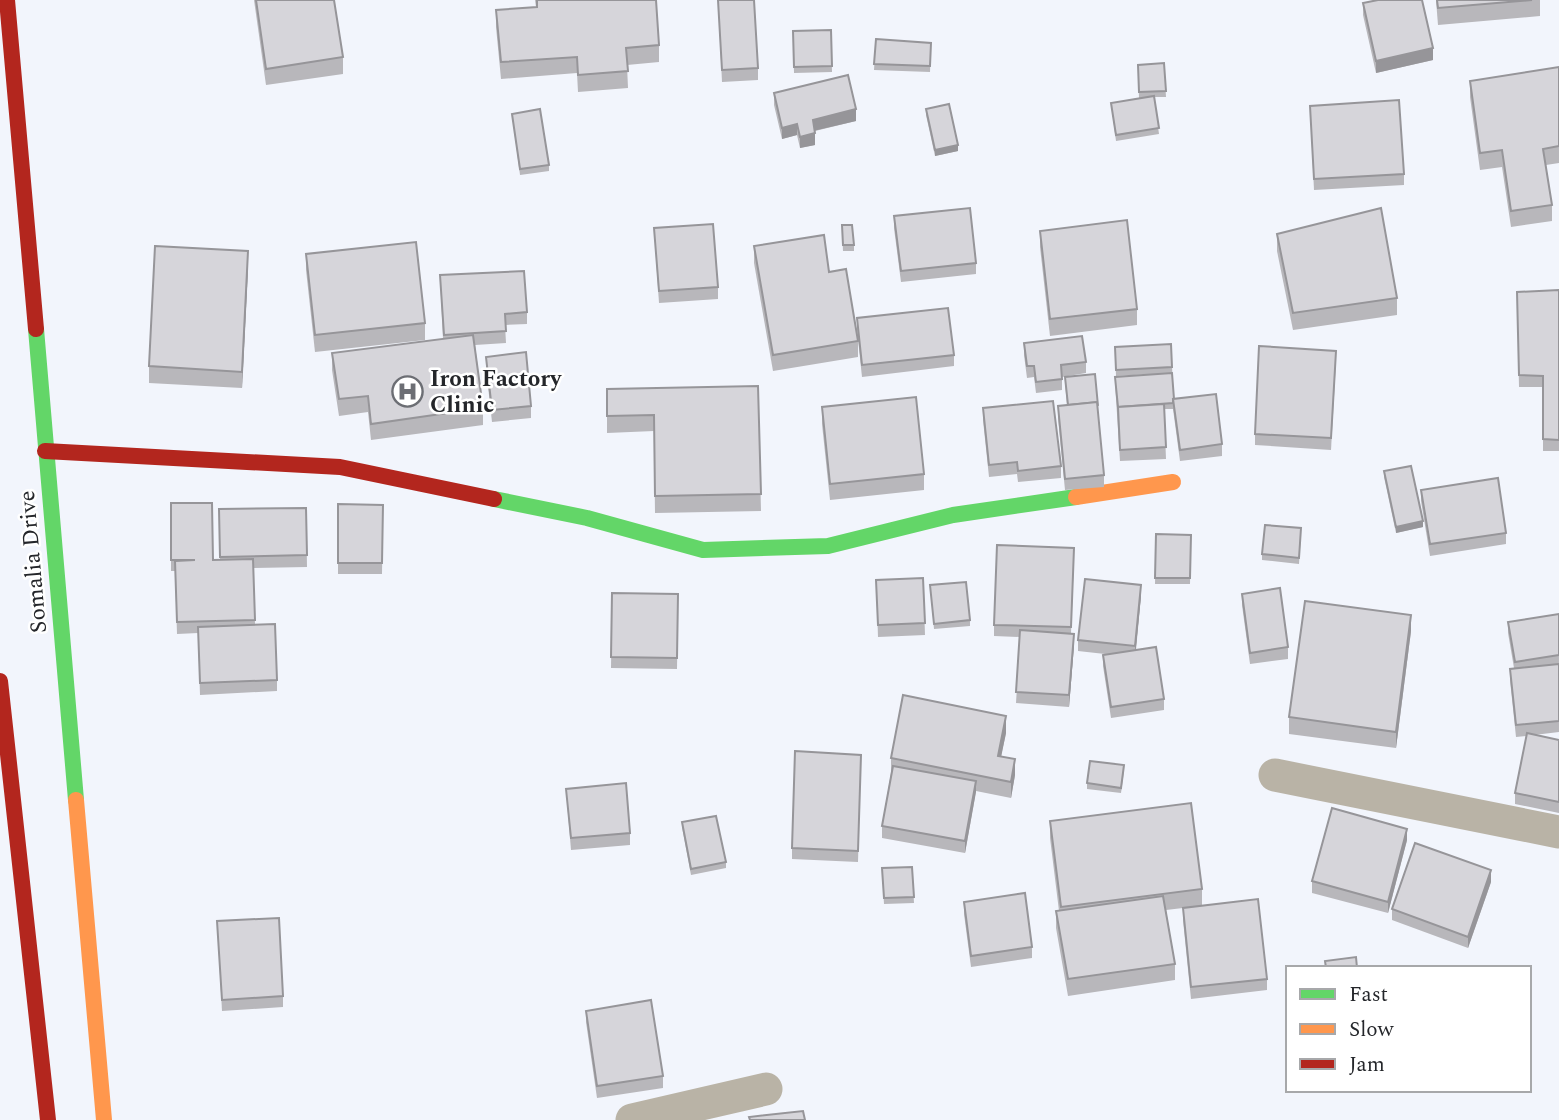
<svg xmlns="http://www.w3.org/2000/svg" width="1559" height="1120" font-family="Spectral,serif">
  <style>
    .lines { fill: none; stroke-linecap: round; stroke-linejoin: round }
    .street { stroke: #b9b3a6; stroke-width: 33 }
    .fast { stroke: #63d668; stroke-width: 16 }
    .slow { stroke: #ff974d; stroke-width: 16 }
    .jam { stroke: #b3261e; stroke-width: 16 }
    .wall { fill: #b8b7bb }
    .shaded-wall { fill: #969599 }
    .building { fill: #d6d5da; stroke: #969599; stroke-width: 2 }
    .labels { text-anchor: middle; stroke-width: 5; stroke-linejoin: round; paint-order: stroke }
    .poi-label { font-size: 23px; font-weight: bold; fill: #24262a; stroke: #fff; text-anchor: start }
    .street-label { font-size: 23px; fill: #24262a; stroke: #fff }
  </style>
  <rect width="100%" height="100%" fill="#f2f5fc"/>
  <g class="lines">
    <g class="street">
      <path d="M1275,775L1559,832"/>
      <path d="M632,1120L766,1089"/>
    </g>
    <g class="fast">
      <path d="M36,329L76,800"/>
      <path d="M494,499L587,518L703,550L828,546L953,515L1076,497"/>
    </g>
    <g class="slow">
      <path d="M1076,497L1173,482"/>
      <path d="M76,800L104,1120"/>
    </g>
    <g class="jam">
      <path d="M7,0L36,329"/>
      <path d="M45,451L340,467L494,499"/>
      <path d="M0,681L48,1120"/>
    </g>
  </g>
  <g class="wall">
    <path d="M254,0H334L343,57V74L266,85Z"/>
    <path d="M535,0H656L659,45V62L627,65L628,88L578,92L577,73L501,79L496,27V10L536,7Z"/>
    <path d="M718,0L758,68V80L722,82Z"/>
    <path d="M1436,0H1540V16L1438,25Z"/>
    <path d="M1363,3L1433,60L1376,73L1363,15Z"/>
    <path d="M831,30L832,72L794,73L793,31Z"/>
    <path d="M876,39L931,43L930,72L874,70Z"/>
    <path d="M1164,63L1166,97H1154L1159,134L1116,141L1111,103L1139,98L1138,65Z"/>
    <path d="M1559,67V163L1546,165L1552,205V221L1511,227L1502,167L1480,170L1470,97V81Z"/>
    <path d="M774,93L856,121L815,131V145L800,148L797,135L782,139L774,105Z"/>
    <path d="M1310,106L1404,174V185L1314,190Z"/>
    <path d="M926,109L958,151L935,156L926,115Z"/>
    <path d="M512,114L549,165V171L520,175Z"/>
    <path d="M894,216L976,263V274L901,282L894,228Z"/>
    <path d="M654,228L718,287V299L659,303Z"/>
    <path d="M842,231L854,245V251H843Z"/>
    <path d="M1040,231L1137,309V325L1050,336L1040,247Z"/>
    <path d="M1277,234L1397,298V315L1293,330L1277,251Z"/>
    <path d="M754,246L829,272L858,341V357L773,371L754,263Z"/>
    <path d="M306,254L425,323V340L315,352L306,270Z"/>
    <path d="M248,268L242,388L149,383V366Z"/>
    <path d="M440,275L527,312V324L505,325L506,343L475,345L483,408V425L371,440L368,412L339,416L332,370V353L443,339Z"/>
    <path d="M1559,290V451H1543V387H1519L1517,292Z"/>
    <path d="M857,318L954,355V366L862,377L857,330Z"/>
    <path d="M1024,343L1086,362V373L1062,377V390L1036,393L1034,377L1027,378L1024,355Z"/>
    <path d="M1115,347L1172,367L1174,399L1222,444V456L1180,461L1173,409H1164L1166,459L1120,461L1115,383L1151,374L1116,376Z"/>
    <path d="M486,357L531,406V418L492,422L486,368Z"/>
    <path d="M1336,362L1331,450L1255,445V434Z"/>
    <path d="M1065,383L1104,475V487L1065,490L1058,418V406L1067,405Z"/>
    <path d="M758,386L761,511L655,513L654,431L607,433V389Z"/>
    <path d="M822,407L924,474V490L830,500L822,424Z"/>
    <path d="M983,408L1061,466V478L1018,482L1017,474L989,477L983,420Z"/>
    <path d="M1384,471L1423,527L1396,533L1384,477Z"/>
    <path d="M1421,490L1506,533V544L1430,556L1421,501Z"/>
    <path d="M171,503L213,560H220L219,509L306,508L307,567L253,568L255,624L277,680V691L200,695L198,633L177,634L175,571H171Z"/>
    <path d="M338,504L383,505L382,574H338Z"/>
    <path d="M1156,534L1191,535L1190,584H1155Z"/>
    <path d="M1301,534L1299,564L1262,560V554Z"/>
    <path d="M1074,560L1071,633L1074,645L1069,707L1016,703L1020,637L994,636V625Z"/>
    <path d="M923,578L925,635L878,637L876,580Z"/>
    <path d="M930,585L970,620V626L934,629Z"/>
    <path d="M612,593L678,594L677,669L611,668Z"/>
    <path d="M1242,594L1288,647V659L1250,664L1242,605Z"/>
    <path d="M1141,596L1136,650L1164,699V710L1111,718L1103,666V655L1105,654L1078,651V640Z"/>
    <path d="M1559,614V732L1534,735L1559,740V813L1515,804V793L1527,736L1516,737L1510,680V669L1514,668L1508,633V622Z"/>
    <path d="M1411,631L1396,748L1289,734V717Z"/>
    <path d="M1006,733L1001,756L1015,775L1011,798L976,791L965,853L882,838V826L891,773V758Z"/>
    <path d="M861,755L858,862L792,859V848Z"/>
    <path d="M1124,771L1121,793L1087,789V783Z"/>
    <path d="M566,789L630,833V845L571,850Z"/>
    <path d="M1050,821L1202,889V905L1267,979V990L1191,999L1183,920V908L1166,910L1175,964V980L1068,996L1056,928V911H1059L1050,838Z"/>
    <path d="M682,822L726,862V868L691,875L682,827Z"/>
    <path d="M1407,840L1388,913L1312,893V881Z"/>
    <path d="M912,867L914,903L884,904L882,868Z"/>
    <path d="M1491,882L1468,948L1392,920V909Z"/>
    <path d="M964,902L1032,947V958L971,967L964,914Z"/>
    <path d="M217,921L283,996V1007L222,1011Z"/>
    <path d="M586,1011L663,1076V1088L597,1098L586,1022Z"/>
  </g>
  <g class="shaded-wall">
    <path d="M1433,48V60L1376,73V61Z"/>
    <path d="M856,109V121L813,131V120Z"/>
    <path d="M797,124V135L782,139V128Z"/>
    <path d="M815,133V145L800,148V137Z"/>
    <path d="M958,145V151L935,156V150Z"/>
    <path d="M248,251V268L242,388V372Z"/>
    <path d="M1423,521V527L1396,533V527Z"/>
    <path d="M1141,585V596L1135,657V646Z"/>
    <path d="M1411,615V631L1396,748V732Z"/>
    <path d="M1074,634V645L1069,707V695Z"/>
    <path d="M1006,716V733L998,772V756Z"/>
    <path d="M1015,759V775L1011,798V782Z"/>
    <path d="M976,781V792L965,853V841Z"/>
    <path d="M1407,829V840L1388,913V902Z"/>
    <path d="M1491,870V882L1468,948V937Z"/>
  </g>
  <g class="building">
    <path d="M256,0H334L343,57L266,69Z"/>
    <path d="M537,0H656L659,45L626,48L628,71L578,75L577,57L501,62L496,10L537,7Z"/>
    <path d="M718,0H754L758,68L722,70Z"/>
    <path d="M1378,0H1422L1433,48L1376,61L1363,3Z"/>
    <path d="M1437,0H1532L1438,8Z"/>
    <path d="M831,30L832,66L794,67L793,31Z"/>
    <path d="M876,39L931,43L930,66L874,64Z"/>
    <path d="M1164,63L1166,91L1139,92L1138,65Z"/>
    <path d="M1559,67V146L1543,149L1552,205L1511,211L1502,150L1480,153L1470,81Z"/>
    <path d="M848,75L856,109L813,120L815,133L800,137L797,124L782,128L774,93Z"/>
    <path d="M1154,96L1159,128L1116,135L1111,103Z"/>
    <path d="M1399,100L1404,174L1314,179L1310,106Z"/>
    <path d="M949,104L958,145L935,150L926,109Z"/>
    <path d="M540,109L549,165L520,169L512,114Z"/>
    <path d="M970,208L976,263L901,271L894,216Z"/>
    <path d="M1381,208L1397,298L1293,313L1277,234Z"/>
    <path d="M1127,220L1137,309L1050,319L1040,231Z"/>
    <path d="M713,224L718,287L659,291L654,228Z"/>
    <path d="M842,225H852L854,245H843Z"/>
    <path d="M824,235L829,272L846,269L858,341L773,355L754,246Z"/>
    <path d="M416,242L425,323L315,335L306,254Z"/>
    <path d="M155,246L248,251L242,372L149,366Z"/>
    <path d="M524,271L527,312L505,314L506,331L444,335L440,275Z"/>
    <path d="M1559,290V440L1543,439V376L1519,375L1517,292Z"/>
    <path d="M948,308L954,355L862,365L857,318Z"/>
    <path d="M473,335L483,408L371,424L368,396L339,399L332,353Z"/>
    <path d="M1082,336L1086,362L1061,365L1062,379L1036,382L1034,366H1027L1024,343Z"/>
    <path d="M1171,344L1172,367L1116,370L1115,347Z"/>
    <path d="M1259,346L1336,351L1331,438L1255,434Z"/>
    <path d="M526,352L531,406L492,410L486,357Z"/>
    <path d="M1172,373L1174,399H1173V403L1118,407L1115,377Z"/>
    <path d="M1095,374L1098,406L1097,402L1068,405L1065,377Z"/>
    <path d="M758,386L761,494L655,496L654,415L607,416V389Z"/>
    <path d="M1216,394L1222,444L1180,450L1173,399Z"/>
    <path d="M916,397L924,474L830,484L822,407Z"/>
    <path d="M1053,401L1061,466L1018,471L1017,462L989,465L983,408Z"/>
    <path d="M1097,402L1104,475L1065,479L1058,406Z"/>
    <path d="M1164,404L1166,447L1120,450L1118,407Z"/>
    <path d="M1411,466L1423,521L1396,527L1384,471Z"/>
    <path d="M1498,478L1506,533L1430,544L1421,490Z"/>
    <path d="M171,503H212L213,560L253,559L255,620L177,622L175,561L195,560H171Z"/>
    <path d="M338,504L383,505L382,563H338Z"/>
    <path d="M306,508L307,555L220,557L219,509Z"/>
    <path d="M1265,525L1301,528L1299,558L1262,554Z"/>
    <path d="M1156,534L1191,535L1190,578H1155Z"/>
    <path d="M997,545L1074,548L1071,627L994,625Z"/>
    <path d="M923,578L925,623L878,625L876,580Z"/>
    <path d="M1085,579L1141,585L1135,646L1078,640Z"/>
    <path d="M966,582L970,620L934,624L930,585Z"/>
    <path d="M1280,588L1288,647L1250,653L1242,594Z"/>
    <path d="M612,593L678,594L677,658L611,657Z"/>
    <path d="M1305,601L1411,615L1396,732L1289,717Z"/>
    <path d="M1559,614V655L1515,662L1508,622Z"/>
    <path d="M275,624L277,680L200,683L198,627Z"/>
    <path d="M1020,630L1074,634L1069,695L1016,692Z"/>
    <path d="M1156,647L1164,699L1111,707L1103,655Z"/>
    <path d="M1559,664V721L1516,725L1510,669Z"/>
    <path d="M903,695L1006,716L998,756L1015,759L1011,782L891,758Z"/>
    <path d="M1527,733L1559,740V802L1515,793Z"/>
    <path d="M795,751L861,755L858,851L792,848Z"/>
    <path d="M1090,761L1124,765L1121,788L1087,783Z"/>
    <path d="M893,766L976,781L965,841L882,826Z"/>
    <path d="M626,783L630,833L571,838L566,789Z"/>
    <path d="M1191,803L1202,889L1061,907L1050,821Z"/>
    <path d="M1332,808L1407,829L1388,902L1312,881Z"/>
    <path d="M716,816L726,862L691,869L682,822Z"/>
    <path d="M1415,843L1491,870L1468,937L1392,909Z"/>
    <path d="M912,867L914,897L884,898L882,868Z"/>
    <path d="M1025,893L1032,947L971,956L964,902Z"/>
    <path d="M1163,896L1175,964L1068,979L1056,911Z"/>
    <path d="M1258,899L1267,979L1191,987L1183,908Z"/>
    <path d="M279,918L283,996L222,1000L217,921Z"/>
    <path d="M1356,957L1357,968H1326L1325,961Z"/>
    <path d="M651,1000L663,1076L597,1086L586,1011Z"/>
    <path d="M803,1111L805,1120H750L749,1117Z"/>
  </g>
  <defs>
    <symbol id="hospital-ring" viewBox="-11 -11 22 22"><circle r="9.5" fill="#fff" stroke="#6c6e74" stroke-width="1.5"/><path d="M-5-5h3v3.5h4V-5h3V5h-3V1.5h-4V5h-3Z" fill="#6c6e74"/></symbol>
  </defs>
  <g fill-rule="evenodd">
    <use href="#hospital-ring" x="390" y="374" width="35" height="35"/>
  </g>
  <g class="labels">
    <g class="poi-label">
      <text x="430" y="386">Iron Factory<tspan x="430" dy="26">Clinic</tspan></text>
    </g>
    <g class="street-label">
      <text transform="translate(32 562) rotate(-95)" y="8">Somalia Drive</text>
    </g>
  </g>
  <rect x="1286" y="966" width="245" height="126" fill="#ffffff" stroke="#a7a8aa" stroke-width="2"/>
  <rect x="1300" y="989" width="35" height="10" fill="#63d668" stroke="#a7a8aa" stroke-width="2"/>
  <text x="1349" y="1001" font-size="21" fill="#24262a">Fast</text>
  <rect x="1300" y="1024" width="35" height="10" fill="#ff974d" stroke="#a7a8aa" stroke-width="2"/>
  <text x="1349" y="1036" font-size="21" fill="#24262a">Slow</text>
  <rect x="1300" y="1059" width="35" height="10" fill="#b3261e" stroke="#a7a8aa" stroke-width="2"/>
  <text x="1349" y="1071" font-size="21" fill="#24262a">Jam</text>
</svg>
